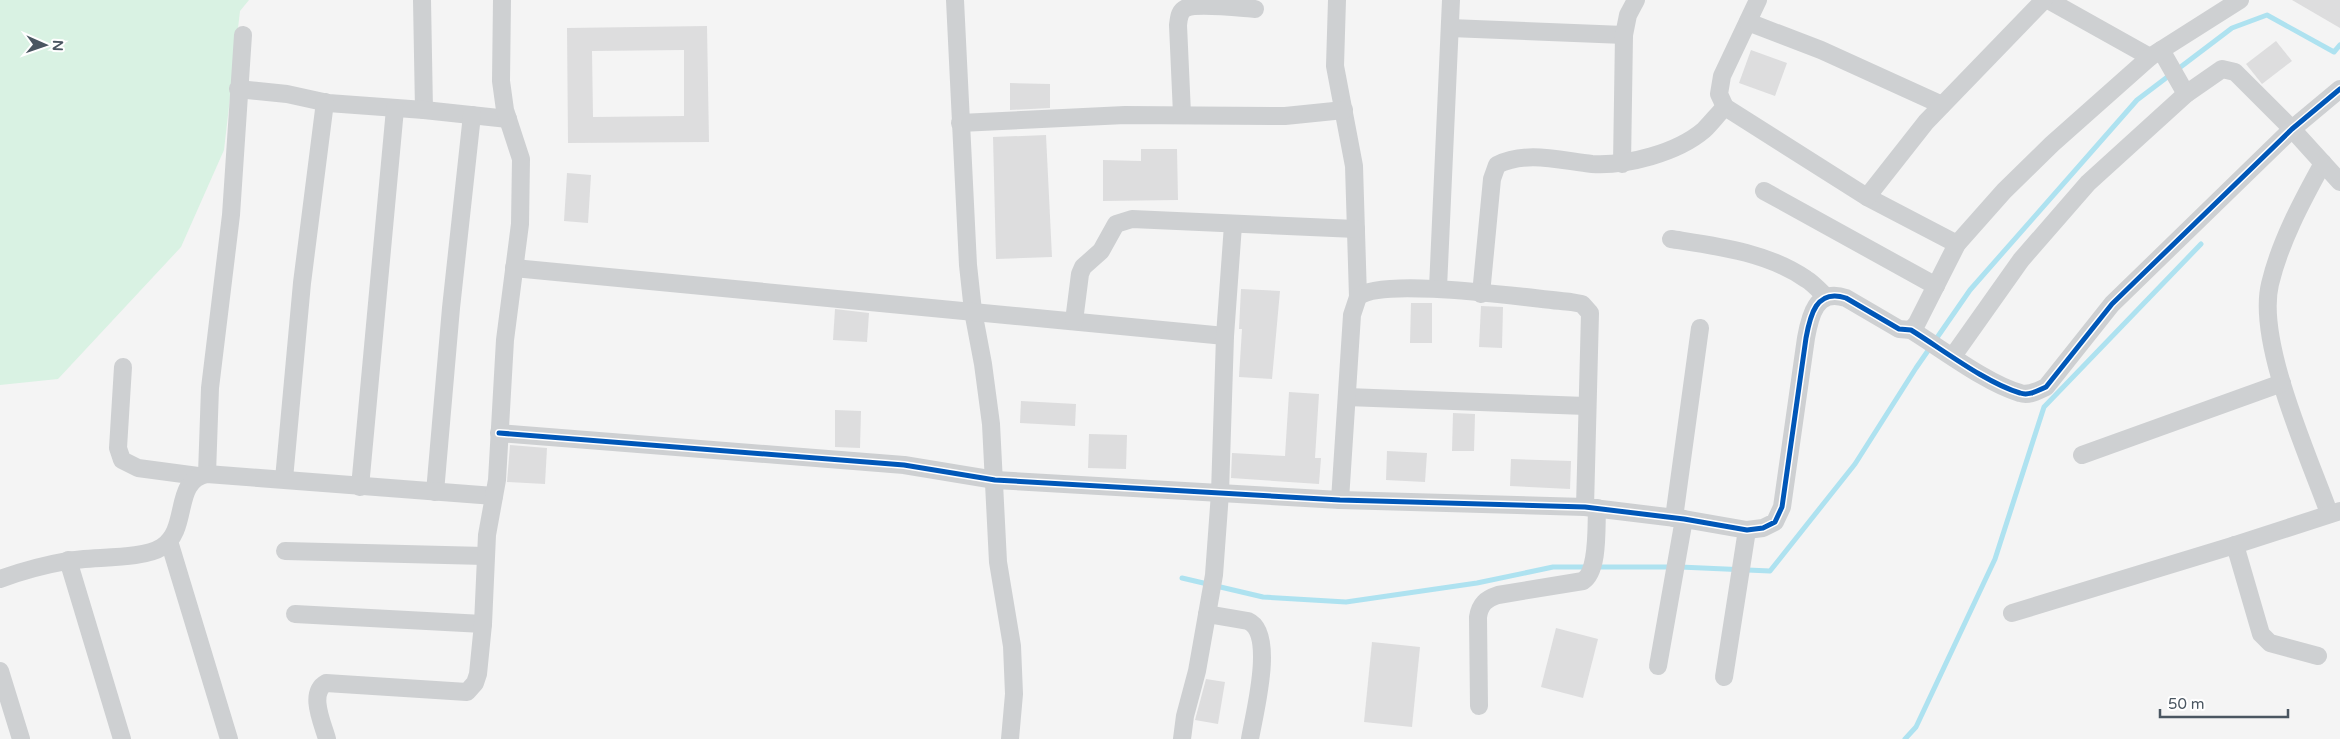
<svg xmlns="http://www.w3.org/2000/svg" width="2340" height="739" font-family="'Varela Round',sans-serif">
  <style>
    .green { fill: #d9f2e3 }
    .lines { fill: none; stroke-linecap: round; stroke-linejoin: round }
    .stream { stroke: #aee2f0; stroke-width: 5 }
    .building { fill: #ddddde; fill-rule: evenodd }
    .minor { stroke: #ced0d2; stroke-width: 18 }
    .cycleway-casing { stroke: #fff; stroke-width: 8 }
    .cycleway { stroke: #0057b8; stroke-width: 5 }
  </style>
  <rect width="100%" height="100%" fill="#f4f4f4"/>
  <path class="green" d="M0,0H249L240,11L224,150L181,247L58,379L0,385Z"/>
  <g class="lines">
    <g class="stream">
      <path d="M1680,567L1770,571L1855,464L1916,368L1970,290L2137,100L2232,28L2267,15L2334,52L2340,45"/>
      <path d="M1182,578L1263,597L1346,602L1477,583L1553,567H1671"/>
      <path d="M1905,739L1916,727L1995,559L2044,407L2201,244"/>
    </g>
  </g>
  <g class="building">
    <path d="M2292,0H2340V28Z"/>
    <path d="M707,26L709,142L568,143L567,28ZM684,50V116L593,117L592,51Z"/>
    <path d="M2276,41L2292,61L2262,84L2246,64Z"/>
    <path d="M1751,50L1787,63L1775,96L1739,83Z"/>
    <path d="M1010,83L1050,84V108L1010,110Z"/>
    <path d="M1046,135L1052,257L996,259L993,137Z"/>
    <path d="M1141,149H1177L1178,200L1103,201V160L1141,161Z"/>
    <path d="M567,173L591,175L588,223L564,221Z"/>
    <path d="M1241,289L1280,291L1272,379L1239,377L1242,329H1239Z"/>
    <path d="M1411,303H1432V343H1410Z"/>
    <path d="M1481,306L1503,307L1502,348L1479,347Z"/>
    <path d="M835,309L869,313L867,342L833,340Z"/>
    <path d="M1289,392L1319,394L1315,458H1321L1319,484L1231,478L1232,453L1285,456Z"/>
    <path d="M1021,401L1076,404L1075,426L1020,423Z"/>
    <path d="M835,410L861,411L860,448L835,447Z"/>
    <path d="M1453,413L1475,414L1474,451H1452Z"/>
    <path d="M1089,434L1127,435L1126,469L1088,468Z"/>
    <path d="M510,445L547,448L545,484L507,482Z"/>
    <path d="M1387,451L1427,453L1425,482L1386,480Z"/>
    <path d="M1511,459L1571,461L1570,489L1510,486Z"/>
    <path d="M1556,628L1598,639L1583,698L1541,687Z"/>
    <path d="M1372,642L1420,647L1412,727L1364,722Z"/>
    <path d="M1206,679L1225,682L1218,724L1195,720Z"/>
  </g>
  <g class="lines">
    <g class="minor">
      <path d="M422,0L424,110"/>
      <path d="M955,0L968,265L973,311L983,364L991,424L998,562L1012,646L1014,694L1010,739"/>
      <path d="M1337,0L1335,66L1354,166L1358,297"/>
      <path d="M1758,0L1722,76L1719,94L1725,107L1867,197L1957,244"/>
      <path d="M2048,0L2150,57"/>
      <path d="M1748,22L1821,50L1942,105"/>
      <path d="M1450,28L1624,35"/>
      <path d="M2161,50L2186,94"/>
      <path d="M238,89L287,94L328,103L424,110L508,119"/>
      <path d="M1182,114L1178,25C1179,18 1179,11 1186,8C1198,3 1240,8 1255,9"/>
      <path d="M960,123L1125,115L1285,116L1344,110"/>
      <path d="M2323,163C2302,201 2280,242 2270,284C2256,342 2309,457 2329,513"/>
      <path d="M1622,164L1624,35L1628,15L1636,0"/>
      <path d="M1764,191L1936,286"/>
      <path d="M1867,197L1926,122L2044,0"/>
      <path d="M1671,239C1716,246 1767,252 1806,279C1813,283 1820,291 1826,297"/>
      <path d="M514,268L1225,336"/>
      <path d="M1438,288L1451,0"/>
      <path d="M1481,294L1492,179L1497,165C1526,150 1562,161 1592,164C1627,166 1677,153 1704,130C1711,123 1718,114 1725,107"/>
      <path d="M1074,321L1080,274L1083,267L1101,251L1116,224L1132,219L1356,229"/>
      <path d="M1911,330L1917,323L1957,244L2004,191L2052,144L2150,57L2240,0"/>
      <path d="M1953,356L2021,260L2088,183L2186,94L2222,69L2235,72L2292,129L2340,182"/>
      <path d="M123,367L118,448L122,460L138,468L198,476"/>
      <path d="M1347,397L1586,406"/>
      <path d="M499,433L904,465L995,480L1340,500L1585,507L1684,519L1747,530L1763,528L1775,522L1782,507L1806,338C1810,316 1816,288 1846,298L1899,329L1911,330C1942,349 1986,383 2020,393C2029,396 2037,391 2046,387L2112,304L2292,129L2340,89"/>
      <path d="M2082,455L2282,383"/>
      <path d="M207,474L210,388L231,215L243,35"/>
      <path d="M284,479L302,283L325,102"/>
      <path d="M360,487L395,109"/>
      <path d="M435,492L451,308L472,115"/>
      <path d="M1340,500L1352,315L1358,297C1382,276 1533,299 1571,302L1582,304L1590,313L1585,507"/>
      <path d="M1674,518L1700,328"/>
      <path d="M169,541L229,739"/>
      <path d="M2235,545L2261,634L2270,643L2318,656"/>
      <path d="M285,551L485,556"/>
      <path d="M68,560L122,739"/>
      <path d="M0,579C22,571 44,565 67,561C92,556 142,560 162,547C190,529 172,481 207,474L494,496"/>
      <path d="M2012,613L2235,545L2340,511"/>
      <path d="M295,614L483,624"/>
      <path d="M1207,614L1248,621C1276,633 1254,714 1250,739"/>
      <path d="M1658,666L1684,519"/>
      <path d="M0,671L21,739"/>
      <path d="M1724,677L1747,530"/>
      <path d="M1479,706L1478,617C1480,604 1486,599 1498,595L1583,581C1599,571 1596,527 1597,508"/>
      <path d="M327,739C323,724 308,693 326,683L467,692L475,683L478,674L483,624L487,535L497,480L505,340L520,224L521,159L505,110L501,81L502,0"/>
      <path d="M1182,739L1185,716L1197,671L1214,575L1220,493L1225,336L1233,225"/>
    </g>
    <defs>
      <path id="cycleway" d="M499,433L904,465L995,480L1340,500L1585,507L1684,519L1747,530L1763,528L1775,522L1782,507L1806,338C1810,316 1816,288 1846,298L1899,329L1911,330C1942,349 1986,383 2020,393C2029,396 2037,391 2046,387L2112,304L2292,129L2340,89"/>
    </defs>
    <use href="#cycleway" class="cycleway-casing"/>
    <use href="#cycleway" class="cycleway"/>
  </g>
  <g transform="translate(45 45) rotate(92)" stroke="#ffffff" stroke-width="4" paint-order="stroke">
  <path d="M0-4L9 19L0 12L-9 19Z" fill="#4a5661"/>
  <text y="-8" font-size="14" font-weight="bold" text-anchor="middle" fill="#4a5661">N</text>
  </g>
  <path d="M2160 709v8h128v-8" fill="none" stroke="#4a5661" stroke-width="2.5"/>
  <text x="2168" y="709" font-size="15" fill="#4a5661" stroke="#ffffff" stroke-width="4" paint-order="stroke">50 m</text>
</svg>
